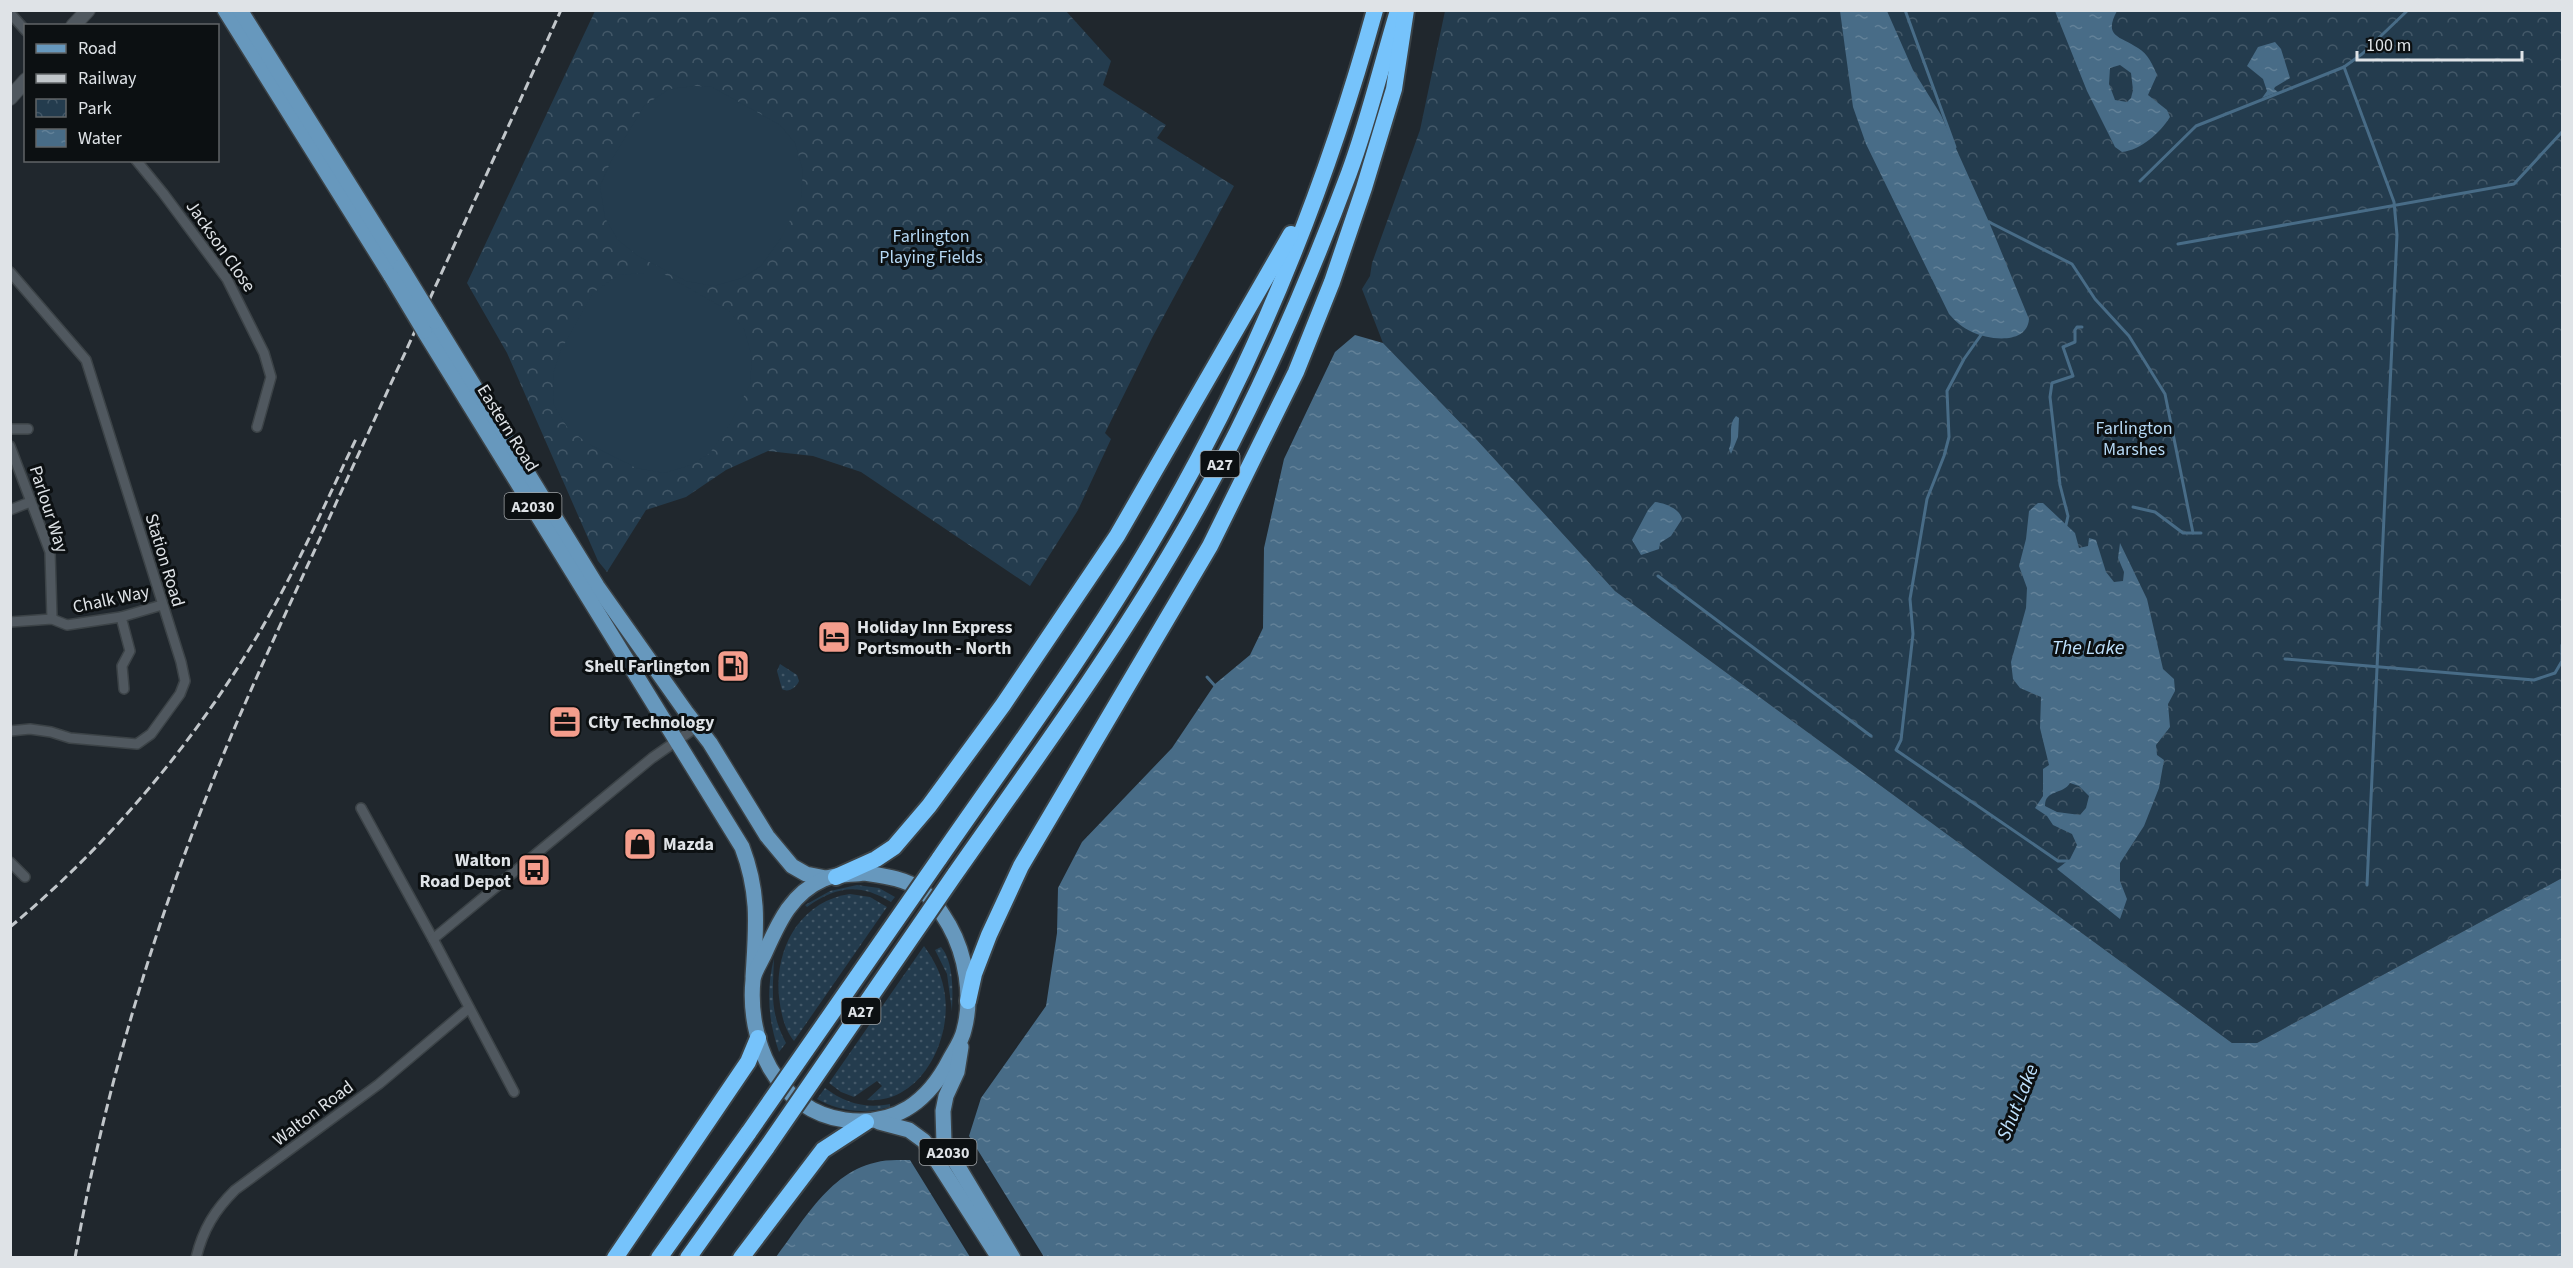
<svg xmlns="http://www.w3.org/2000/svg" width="2573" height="1268" font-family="'Source Sans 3',sans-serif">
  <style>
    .grass { fill: url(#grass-dots) }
    .park { fill: url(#park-crowns) }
    .pitch { fill: #243c4e }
    .water { fill: url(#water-ripples); fill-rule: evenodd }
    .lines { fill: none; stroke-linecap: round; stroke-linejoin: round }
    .stream { stroke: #486c87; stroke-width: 3 }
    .street-casing { stroke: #3c4347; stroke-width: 12 }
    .secondary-casing { stroke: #3c4347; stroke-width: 16 }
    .primary-casing { stroke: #3c4347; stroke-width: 18 }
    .highway-casing { stroke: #3c4347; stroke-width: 20 }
    .street { stroke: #50585f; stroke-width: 9 }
    .secondary { stroke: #50585f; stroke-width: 14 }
    .primary { stroke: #6798bd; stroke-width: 15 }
    .highway { stroke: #76c3fb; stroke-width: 16 }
    .rail { stroke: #c1c6ca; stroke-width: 3; stroke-dasharray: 9 4.5; stroke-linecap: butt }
    .primary-bridge-casing { stroke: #3c4347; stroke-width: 18; stroke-linecap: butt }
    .highway-bridge-casing { stroke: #3c4347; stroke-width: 20; stroke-linecap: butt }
    .primary-bridge { stroke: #6798bd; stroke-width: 15 }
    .highway-bridge { stroke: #76c3fb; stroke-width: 16 }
    .labels { text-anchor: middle; stroke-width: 6; stroke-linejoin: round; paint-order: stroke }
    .shield { fill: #0c1012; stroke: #a0a4a7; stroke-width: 1.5 }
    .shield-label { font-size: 16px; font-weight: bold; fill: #dfe3e7 }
    .park-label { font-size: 18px; fill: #b6d9f5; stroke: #0c1012 }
    .street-label { font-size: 18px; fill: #dfe3e7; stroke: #0c1012 }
    .poi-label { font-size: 18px; font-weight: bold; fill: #dfe3e7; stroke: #0c1012; text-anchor: start }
    .water-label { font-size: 20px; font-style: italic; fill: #bfe2fe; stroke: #0c1012 }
  </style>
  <defs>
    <pattern id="grass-dots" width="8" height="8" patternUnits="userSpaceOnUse" patternTransform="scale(1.5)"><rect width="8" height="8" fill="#243c4e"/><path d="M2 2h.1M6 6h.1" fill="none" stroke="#435868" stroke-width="1.8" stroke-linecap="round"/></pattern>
    <pattern id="park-crowns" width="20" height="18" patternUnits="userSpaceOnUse" patternTransform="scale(1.5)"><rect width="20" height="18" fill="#243c4e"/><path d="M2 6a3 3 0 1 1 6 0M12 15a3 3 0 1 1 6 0" fill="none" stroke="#435868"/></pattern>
    <pattern id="water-ripples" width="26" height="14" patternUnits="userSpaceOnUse" patternTransform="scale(1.5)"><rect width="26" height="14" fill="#486c87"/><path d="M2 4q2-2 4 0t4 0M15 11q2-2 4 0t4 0" fill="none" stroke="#628198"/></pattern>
  </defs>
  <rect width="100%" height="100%" fill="#20272d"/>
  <g class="grass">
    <path d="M780,664L797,675L799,681C796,688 788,693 782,689L777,671Z"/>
    <path d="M857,885L879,888L895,897L891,902C859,883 837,886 807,907L805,905L830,891Z"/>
    <path d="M850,894L870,897L887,907L794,1041C784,1029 781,1013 779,997C774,949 800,901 850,894Z"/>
    <path d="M924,946C935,961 943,977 945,996C951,1042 920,1104 867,1100L882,1086L877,1081L854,1097L841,1092L829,1083Z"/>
    <path d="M941,947C954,962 953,993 952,1011L947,974L935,950Z"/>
    <path d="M774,958C773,992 769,1011 786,1043L779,1052C768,1020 766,990 774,958Z"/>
    <path d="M825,1088C845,1103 866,1109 890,1104V1107C865,1114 840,1112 817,1099Z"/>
  </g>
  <g class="park">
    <path d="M595,11H1066L1111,61L1103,85L1166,125L1157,138L1234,186L1152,338L1105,433L1111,439L1078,510L1030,586L861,472L813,456L768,451L726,470L686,497L646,510L607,572L598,561L507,353L467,283Z"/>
    <path d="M1445,11H2562V878L2257,1043H2232L1615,591L1477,440L1383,343L1362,289L1370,276L1372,263L1420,130Z"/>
  </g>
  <g class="pitch">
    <path d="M695,86L712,87L780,125L795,143L803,171L801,198L781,238L761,266L742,278L714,286L686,281L638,256L618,240L605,218L600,186L611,161L644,106L669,89Z"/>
    <path d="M644,273H662L729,311L744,329L752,357L750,384L730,424L710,453L691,465L664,473L636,468L587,443L567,427L554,405L553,374L561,350L593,293L618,275Z"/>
  </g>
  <g class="water">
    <path d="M1840,11H1887L1913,70L1941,115L1989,222L2029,319C2027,345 1989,340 1972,332C1963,328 1955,321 1949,314L1866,144L1853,107Z"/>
    <path d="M2055,11H2117C2103,37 2120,36 2138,48C2148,54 2153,65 2157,75L2148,95L2167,110L2170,117C2160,133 2141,150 2122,152L2115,147L2087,91ZM2120,65L2131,73L2133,90L2131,98L2127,102L2115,100L2109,84L2110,68Z"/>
    <path d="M2275,42L2281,49L2290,78L2275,87L2274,89L2278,92L2262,98L2267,91L2263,79L2247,66L2258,47Z"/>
    <path d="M1355,335L1383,343L1477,440L1615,591L2232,1043H2257L2562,878V1257H1044L969,1136L981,1098L1046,1006L1057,933L1058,888L1082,842L1172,748L1215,684L1250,655L1263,628L1264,548L1284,459L1335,352Z"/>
    <path d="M1736,416L1739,418L1738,437L1731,454L1729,449C1734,438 1727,426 1736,416Z"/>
    <path d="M1655,502C1665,503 1680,509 1682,519L1671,536L1660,543L1659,549L1641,555L1632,540L1648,510Z"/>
    <path d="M2038,503H2043L2075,533L2079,548L2088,546L2089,538L2096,540L2106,572L2114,582L2123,581L2124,572L2118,558L2120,543L2147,599L2163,669L2174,679L2175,691L2168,704L2170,727L2156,745L2157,755L2164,760L2159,788L2144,826L2120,863V881L2127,899L2120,919L2057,869L2070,859L2077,845L2072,834L2053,825L2047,816L2035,808L2043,796V769L2049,765L2040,728L2041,697L2020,688L2013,679L2011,662L2026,608L2027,588L2019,566L2026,539L2029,511ZM2070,783L2079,786L2089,796L2086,808L2080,815L2057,812L2045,806C2045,789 2063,795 2070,783Z"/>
    <path d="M897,1160H910L970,1257H776C809,1214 836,1160 897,1160Z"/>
  </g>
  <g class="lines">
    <g class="stream">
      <path d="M1905,10L1955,147"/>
      <path d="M2344,67L2394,202L2397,235L2367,885"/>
      <path d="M2140,181L2196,126L2344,67L2362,54L2408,10"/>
      <path d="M1989,222L2072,264L2095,299L2129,336L2165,394L2193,533"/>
      <path d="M2178,244L2514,184L2562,132"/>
      <path d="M1981,335L1964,359L1947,391L1949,437L1944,456L1927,499L1910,599L1913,634L1901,740L1896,750L2058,861H2068"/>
      <path d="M2133,507L2155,512L2183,533H2201"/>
      <path d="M2066,525L2068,516L2060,485L2050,397L2052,383L2073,376L2063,347L2075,342V330L2077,327H2082"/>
      <path d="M1658,576L1871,736"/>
      <path d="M2285,659L2534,680L2555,673L2562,661V645"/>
      <path d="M1207,677L1216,687"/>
    </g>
    <defs>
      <g id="street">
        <path d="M10,13L26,31"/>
        <path d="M136,160L163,193L227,279L264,353L271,377L257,427"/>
        <path d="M10,272L86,360L181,662L185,681L180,694L151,734L137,744L70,738L51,732L30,729L10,731"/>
        <path d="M10,429H28"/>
        <path d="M10,446L50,552L52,619"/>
        <path d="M10,510L30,502"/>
        <path d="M121,617L130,651L122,666L124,689"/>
        <path d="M10,622L52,619L67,625L121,617L162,605"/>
        <path d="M361,808L433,939L514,1092"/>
        <path d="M10,862L25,877"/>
        <path d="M433,939L652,758L698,726"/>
        <path d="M196,1258C203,1229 215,1210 235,1190L379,1084L469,1008"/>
      </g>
      <g id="secondary">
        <path d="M73,26L88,10"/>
        <path d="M10,98L26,80"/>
      </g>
      <g id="primary">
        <path d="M225,10L391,276"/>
        <path d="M240,10L401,267"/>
        <path d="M434,321L597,586L686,712L710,743L767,836L792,866L806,874L826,878"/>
        <path d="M424,331L742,847C760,894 756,928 753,977"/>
        <path d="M864,873C884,876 904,878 921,890C933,898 941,912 949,925C966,955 973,997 964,1030C962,1040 955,1050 950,1059C928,1102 896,1126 845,1120C813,1116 786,1096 770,1068C756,1043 750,1009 753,980C754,972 760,963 764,955C778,924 790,894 824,879C835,874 852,875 864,873Z"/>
        <path d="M961,1047L957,1072L946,1096L943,1111L944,1143L1013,1258"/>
        <path d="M879,1122L909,1130L924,1141L999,1258"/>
      </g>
      <g id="highway">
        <path d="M939,859C1011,755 1087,652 1151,543C1249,378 1324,195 1375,10"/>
        <path d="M955,874C1032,764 1111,656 1178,541C1246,425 1302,299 1349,173C1368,122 1381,67 1397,14"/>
        <path d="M836,877L876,859L894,847L929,806L1003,705L1117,536L1291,234"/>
        <path d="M968,1001L974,974L989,935L1021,866L1210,546L1296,372L1332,282L1364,188L1394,89L1406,10"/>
        <path d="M615,1258L748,1062L758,1038"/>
        <path d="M659,1258L749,1132"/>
        <path d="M688,1258L767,1147"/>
        <path d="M741,1258L823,1150L866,1122"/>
      </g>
    </defs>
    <use href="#street" class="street-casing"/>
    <use href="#secondary" class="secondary-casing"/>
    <use href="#primary" class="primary-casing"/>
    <use href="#highway" class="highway-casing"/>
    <use href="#street" class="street"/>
    <use href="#secondary" class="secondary"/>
    <use href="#primary" class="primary"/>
    <use href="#highway" class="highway"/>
    <g class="rail">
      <path d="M10,927C117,838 211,723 277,601C306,548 331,491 357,437"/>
      <path d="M75,1258C106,1081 160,906 229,741C263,660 301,581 337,501C412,338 487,174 561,10"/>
    </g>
    <defs>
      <g id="primary-bridge">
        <path d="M401,267L434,321"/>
        <path d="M391,276L424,331"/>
      </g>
      <g id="highway-bridge">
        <path d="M749,1132L939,859"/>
        <path d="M767,1147L955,874"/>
      </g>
    </defs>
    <use href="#primary-bridge" class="primary-bridge-casing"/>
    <use href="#highway-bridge" class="highway-bridge-casing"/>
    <use href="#primary-bridge" class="primary-bridge"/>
    <use href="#highway-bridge" class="highway-bridge"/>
  </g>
  <defs>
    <symbol id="hotel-square" viewBox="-11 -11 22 22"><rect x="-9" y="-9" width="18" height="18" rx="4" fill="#f49d8c" stroke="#0c1012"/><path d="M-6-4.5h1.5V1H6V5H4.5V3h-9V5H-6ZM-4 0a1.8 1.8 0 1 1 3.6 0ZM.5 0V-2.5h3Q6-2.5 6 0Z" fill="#111"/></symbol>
    <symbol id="fuel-square" viewBox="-11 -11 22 22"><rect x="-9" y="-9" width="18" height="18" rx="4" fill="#f49d8c" stroke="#0c1012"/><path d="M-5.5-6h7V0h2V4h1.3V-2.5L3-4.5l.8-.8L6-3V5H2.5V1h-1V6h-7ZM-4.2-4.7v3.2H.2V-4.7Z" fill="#111"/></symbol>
    <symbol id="office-square" viewBox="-11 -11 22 22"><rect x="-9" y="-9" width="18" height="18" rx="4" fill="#f49d8c" stroke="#0c1012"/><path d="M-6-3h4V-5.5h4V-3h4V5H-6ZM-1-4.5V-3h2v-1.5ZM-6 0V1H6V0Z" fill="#111"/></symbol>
    <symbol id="shop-square" viewBox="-11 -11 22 22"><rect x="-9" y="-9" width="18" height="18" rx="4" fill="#f49d8c" stroke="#0c1012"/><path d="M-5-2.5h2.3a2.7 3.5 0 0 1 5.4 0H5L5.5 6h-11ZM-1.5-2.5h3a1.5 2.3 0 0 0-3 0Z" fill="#111"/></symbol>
    <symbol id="bus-square" viewBox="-11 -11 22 22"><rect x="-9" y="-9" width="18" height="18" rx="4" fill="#f49d8c" stroke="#0c1012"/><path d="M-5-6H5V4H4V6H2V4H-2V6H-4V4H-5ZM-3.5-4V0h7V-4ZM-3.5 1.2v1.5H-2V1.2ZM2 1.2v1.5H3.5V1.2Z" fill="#111"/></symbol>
  </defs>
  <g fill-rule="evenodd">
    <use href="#hotel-square" x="815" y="618" width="38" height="38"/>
    <use href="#fuel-square" x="714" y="647" width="38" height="38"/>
    <use href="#office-square" x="546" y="703" width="38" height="38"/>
    <use href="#shop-square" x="621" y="825" width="38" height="38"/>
    <use href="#bus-square" x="515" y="851" width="38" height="38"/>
  </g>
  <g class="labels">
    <g class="shield">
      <rect x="1200.5" y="451" width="39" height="26" rx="4.5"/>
      <rect x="504.5" y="493" width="57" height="26" rx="4.5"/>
      <rect x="841.5" y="998" width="39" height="26" rx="4.5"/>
      <rect x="919.5" y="1139" width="57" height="26" rx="4.5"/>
    </g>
    <g class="shield-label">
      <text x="1220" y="470">A27</text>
      <text x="533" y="512">A2030</text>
      <text x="861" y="1017">A27</text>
      <text x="948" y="1158">A2030</text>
    </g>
    <g class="park-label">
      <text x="931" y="242">Farlington<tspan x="931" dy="21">Playing Fields</tspan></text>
      <text x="2134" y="434">Farlington<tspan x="2134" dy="21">Marshes</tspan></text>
    </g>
    <g class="street-label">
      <text transform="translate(221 246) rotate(55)" y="6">Jackson Close</text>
      <text transform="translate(508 428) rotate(58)" y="6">Eastern Road</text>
      <text transform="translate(49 509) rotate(72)" y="6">Parlour Way</text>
      <text transform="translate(165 560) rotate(73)" y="6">Station Road</text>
      <text transform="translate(111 599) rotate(-12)" y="6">Chalk Way</text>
      <text transform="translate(313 1113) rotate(-37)" y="6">Walton Road</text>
    </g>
    <g class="poi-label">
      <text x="857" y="633">Holiday Inn Express<tspan x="857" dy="21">Portsmouth - North</tspan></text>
      <text x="710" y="672" text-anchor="end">Shell Farlington</text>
      <text x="588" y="728">City Technology</text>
      <text x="663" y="850">Mazda</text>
      <text x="511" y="866" text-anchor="end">Walton<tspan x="511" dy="21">Road Depot</tspan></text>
    </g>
    <g class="water-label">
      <text x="2088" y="654">The Lake</text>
      <text transform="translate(2017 1102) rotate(-68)" y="7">Shut Lake</text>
    </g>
  </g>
  <rect width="2573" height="1268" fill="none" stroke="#dfe3e7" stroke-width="24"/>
  <rect x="24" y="24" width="195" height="138" fill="#0c1012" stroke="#606467" stroke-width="1.5"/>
  <rect x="36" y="44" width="30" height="9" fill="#6798bd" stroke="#606467" stroke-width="1.5"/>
  <text x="78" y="54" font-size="18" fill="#dfe3e7">Road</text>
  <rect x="36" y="74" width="30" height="9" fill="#c1c6ca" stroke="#606467" stroke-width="1.5"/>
  <text x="78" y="84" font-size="18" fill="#dfe3e7">Railway</text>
  <rect x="36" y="99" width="30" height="18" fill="url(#park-crowns)" stroke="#606467" stroke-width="1.5"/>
  <text x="78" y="114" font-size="18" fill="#dfe3e7">Park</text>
  <rect x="36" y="129" width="30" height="18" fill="url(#water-ripples)" stroke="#606467" stroke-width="1.5"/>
  <text x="78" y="144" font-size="18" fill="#dfe3e7">Water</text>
  <path d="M2357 51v9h165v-9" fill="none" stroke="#dfe3e7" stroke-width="3"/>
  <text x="2366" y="51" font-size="18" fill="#dfe3e7" stroke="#0c1012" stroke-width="4.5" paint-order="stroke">100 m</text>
</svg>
